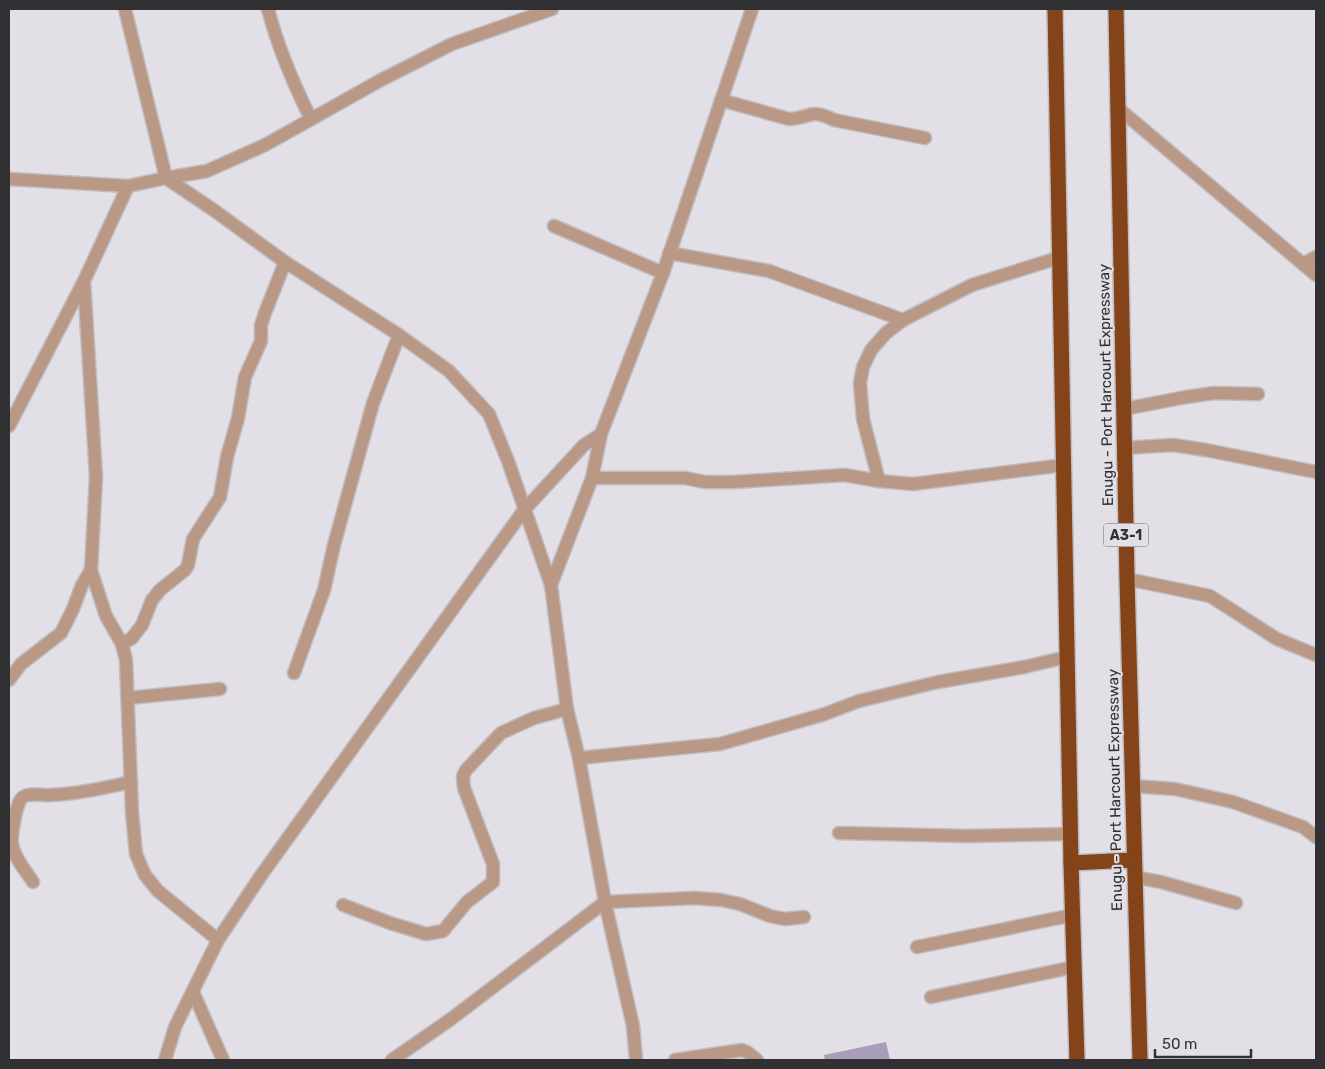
<svg xmlns="http://www.w3.org/2000/svg" width="1325" height="1069" font-family="Rubik,sans-serif">
  <style>
    .building { fill: #a99dba }
    .lines { fill: none; stroke-linecap: round; stroke-linejoin: round }
    .minor-casing { stroke: #bfbdc2; stroke-width: 15 }
    .highway-casing { stroke: #bfbdc2; stroke-width: 18 }
    .minor { stroke: #b99886; stroke-width: 12 }
    .highway { stroke: #844318; stroke-width: 15 }
    .labels { text-anchor: middle; stroke-width: 4; stroke-linejoin: round; paint-order: stroke }
    .shield { fill: #e2e0e6; stroke: #666568; stroke-width: 1 }
    .shield-label { font-size: 14px; font-weight: bold; fill: #313032 }
    .street-label { font-size: 15px; fill: #313032; stroke: #e2e0e6 }
  </style>
  <rect width="100%" height="100%" fill="#e2e0e6"/>
  <path class="building" d="M886,1042L890,1060H825L824,1055Z"/>
  <g class="lines">
    <defs>
      <g id="minor">
        <path d="M125,9L166,178L215,211L285,262L399,335L449,371L489,414L508,461L551,585L567,709L579,758L605,902L633,1026L636,1060"/>
        <path d="M268,9C278,48 293,83 311,119"/>
        <path d="M721,100L789,119C811,119 808,107 834,120L925,138"/>
        <path d="M1118,108L1316,275"/>
        <path d="M9,179L128,186L166,178L207,171L265,145L381,80L452,44L552,9"/>
        <path d="M554,226L663,273"/>
        <path d="M669,253L769,271L903,320"/>
        <path d="M1303,264L1316,257"/>
        <path d="M84,281L96,477L91,570L106,616L122,644L126,660L132,812L136,854L145,875L158,891L218,940"/>
        <path d="M1124,409L1186,397L1214,393L1258,394"/>
        <path d="M9,426L84,281L128,186"/>
        <path d="M1124,448L1173,445L1206,450L1316,472"/>
        <path d="M592,478H685L705,482H734L845,475L879,481L913,484L1064,465"/>
        <path d="M879,481L863,419L860,383L863,367L871,350L886,333L903,320L972,285L1061,257"/>
        <path d="M1127,579L1210,596L1277,639L1316,655"/>
        <path d="M551,585L592,478L601,434L663,273L752,9"/>
        <path d="M122,644L132,638L142,625L152,600L160,590L185,570L188,565L193,539L220,497L227,457L238,418L245,377L261,341V325L265,313L285,262"/>
        <path d="M294,673L324,590L334,545L373,403L399,335"/>
        <path d="M9,680L21,664L61,633L73,609L82,585L91,570"/>
        <path d="M128,698L220,689"/>
        <path d="M579,758L720,744L822,715L859,701L938,682L1024,667L1067,657"/>
        <path d="M1132,786L1175,789L1233,802L1303,827L1316,837"/>
        <path d="M839,833L967,836L1071,834"/>
        <path d="M1134,877L1161,882L1236,903"/>
        <path d="M33,882C26,871 14,858 12,844C11,836 16,801 23,797C31,792 42,796 50,795C77,794 104,788 131,782"/>
        <path d="M343,905L390,923L426,934L443,931L467,902L493,882V864L464,788L463,776L466,770L501,733L534,718L567,709"/>
        <path d="M917,947L1073,915"/>
        <path d="M193,992L223,1060"/>
        <path d="M931,997L1074,967"/>
        <path d="M165,1060L175,1027L218,940L262,874L524,510L584,445L601,434"/>
        <path d="M392,1060L451,1019L605,902L695,898L721,900L740,904L770,916L785,919L804,917"/>
        <path d="M675,1060L742,1050L747,1052L757,1060"/>
      </g>
      <g id="highway">
        <path d="M1055,9L1071,863L1077,1060"/>
        <path d="M1116,9L1127,579L1140,1060"/>
        <path d="M1071,863L1133,860"/>
      </g>
    </defs>
    <use href="#minor" class="minor-casing"/>
    <use href="#highway" class="highway-casing"/>
    <use href="#minor" class="minor"/>
    <use href="#highway" class="highway"/>
  </g>
  <g class="labels">
    <rect class="shield" x="1103.5" y="523.5" width="45" height="23" rx="4"/>
    <g class="shield-label">
      <text x="1126" y="540">A3-1</text>
    </g>
    <g class="street-label">
      <text transform="translate(1106 385) rotate(-91)" y="5">Enugu - Port Harcourt Expressway</text>
      <text transform="translate(1115 790) rotate(-91)" y="5">Enugu - Port Harcourt Expressway</text>
    </g>
  </g>
  <rect width="1325" height="1069" fill="none" stroke="#313032" stroke-width="20"/>
  <path d="M1155 1049v8h96v-8" fill="none" stroke="#313032" stroke-width="2.5"/>
  <text x="1162" y="1049" font-size="15" fill="#313032" stroke="#e2e0e6" stroke-width="4" paint-order="stroke">50 m</text>
</svg>
